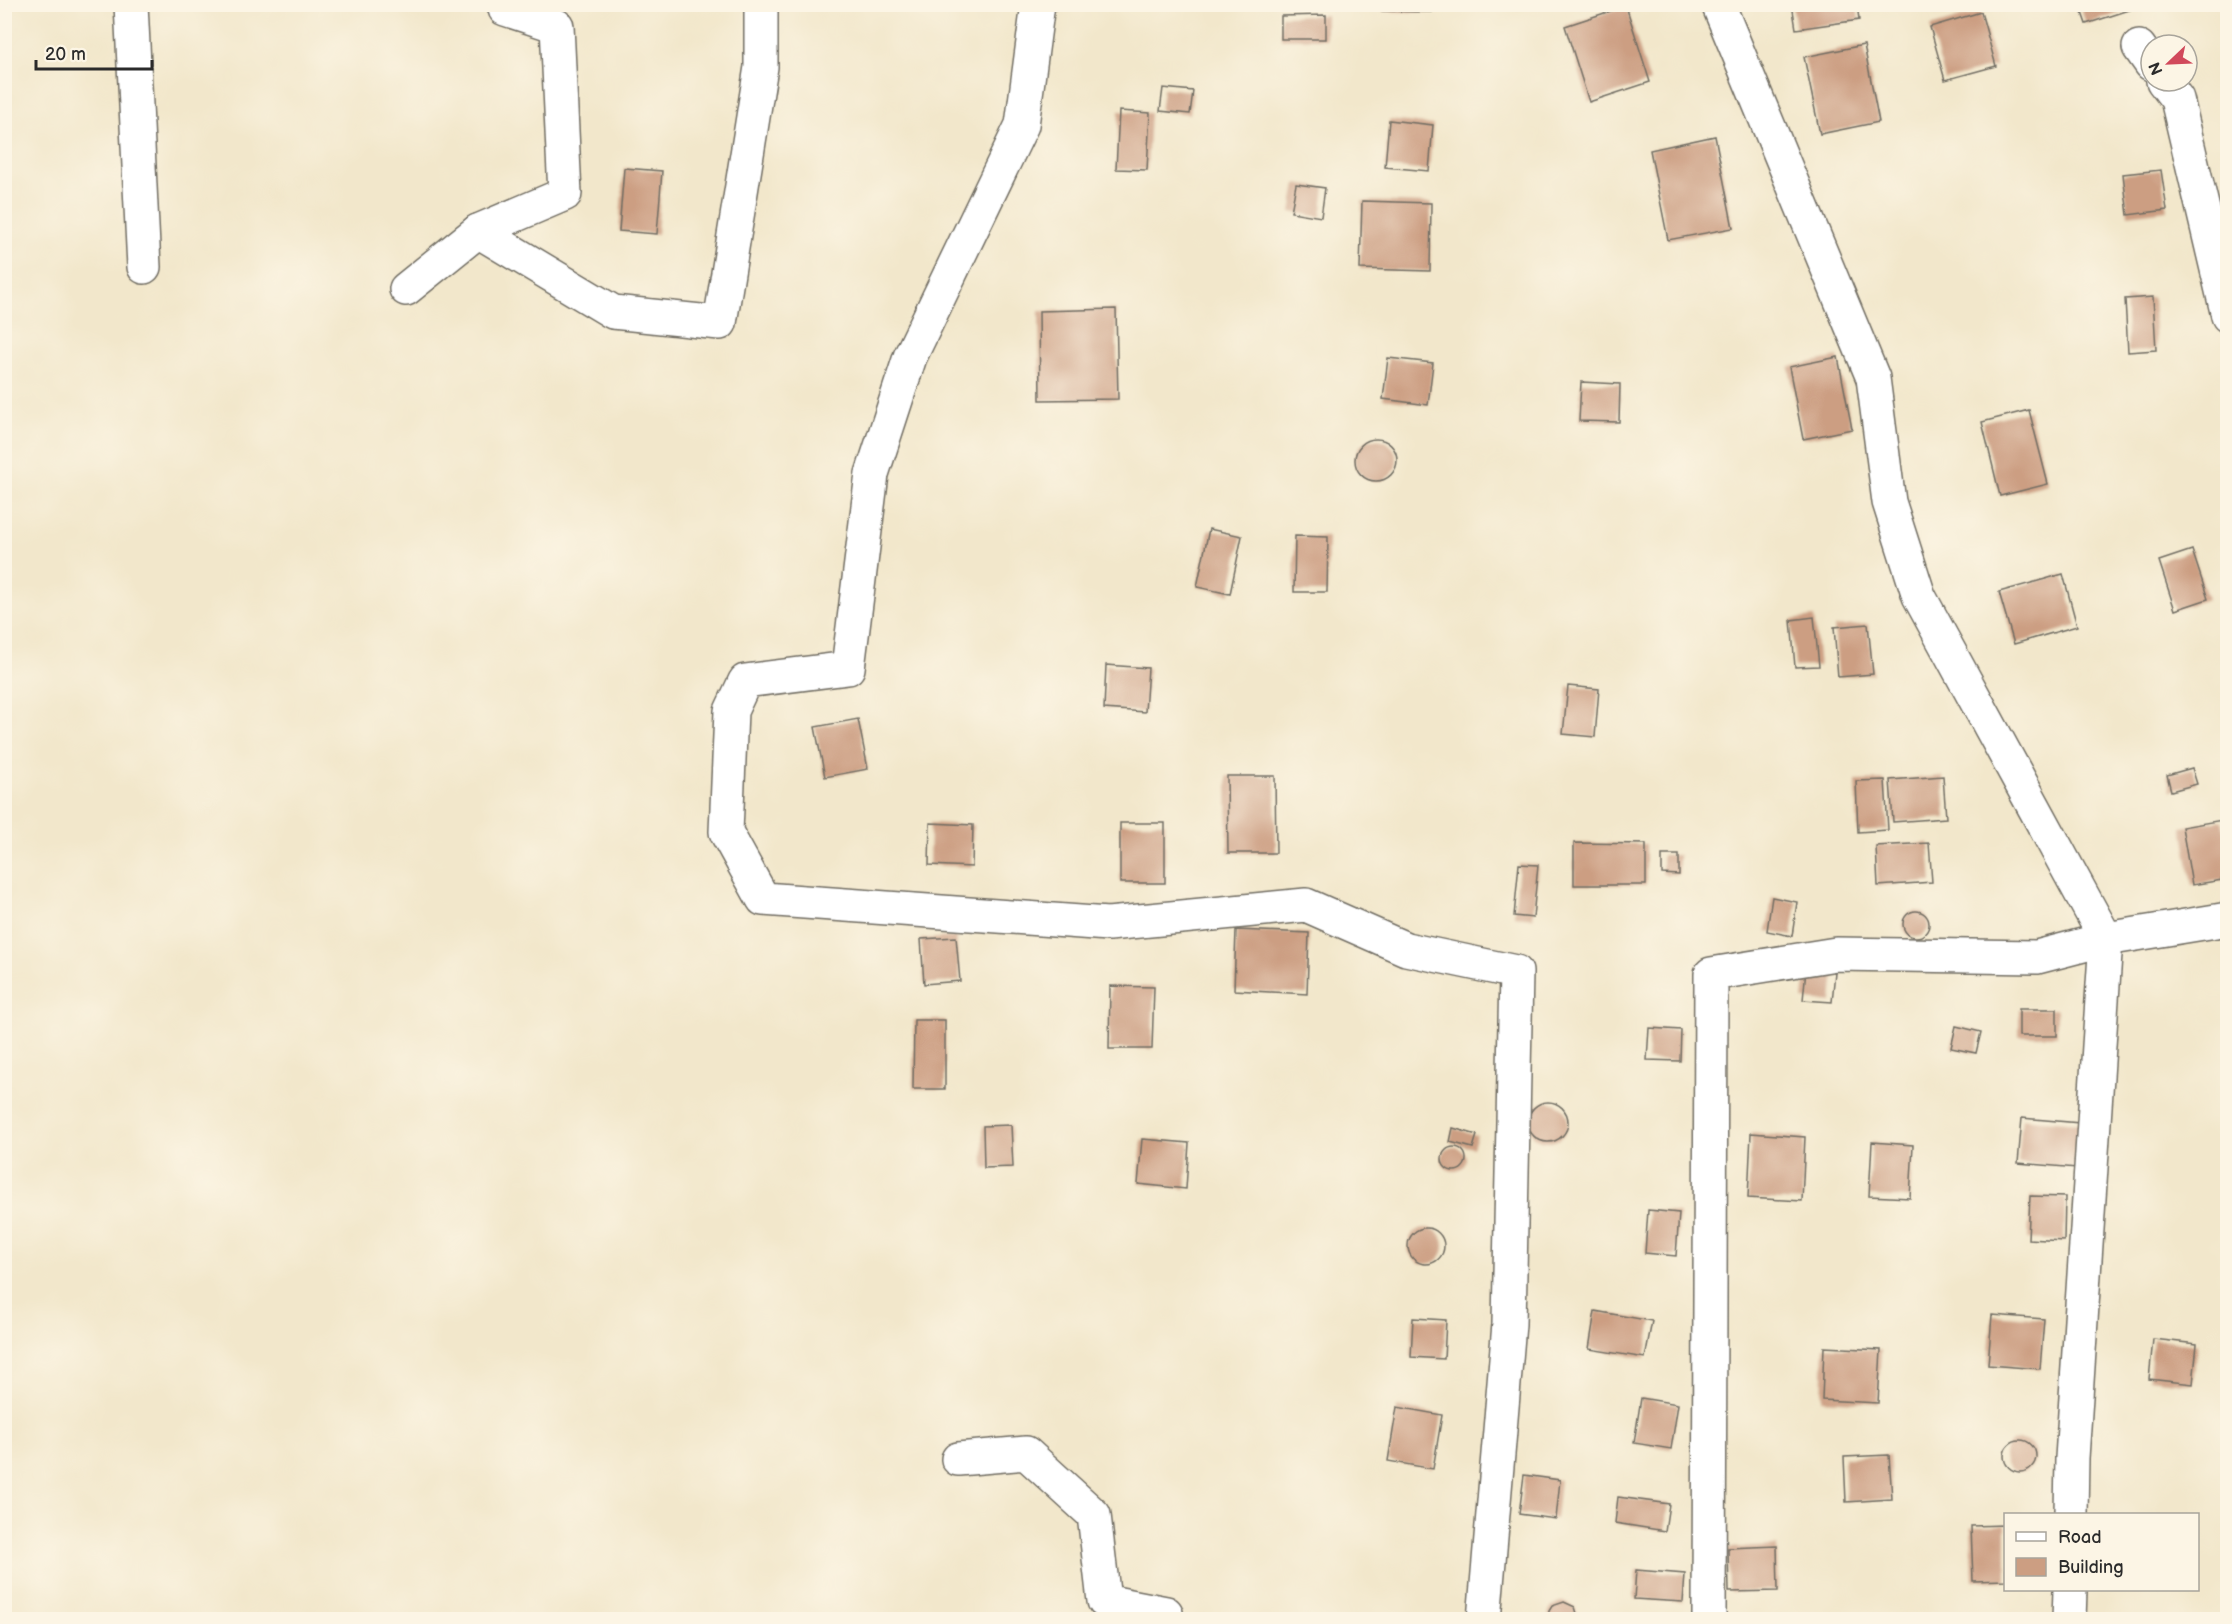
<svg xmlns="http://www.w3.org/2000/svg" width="2232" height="1624" font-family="'Balsamiq Sans',sans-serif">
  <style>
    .building { fill: #cc9e82 }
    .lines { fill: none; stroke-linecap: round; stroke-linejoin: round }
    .minor-casing { stroke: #716d63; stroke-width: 36 }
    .minor { stroke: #fff; stroke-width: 33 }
  </style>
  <rect width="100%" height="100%" fill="#fcf5e5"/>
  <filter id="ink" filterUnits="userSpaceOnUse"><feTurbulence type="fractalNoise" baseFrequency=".0167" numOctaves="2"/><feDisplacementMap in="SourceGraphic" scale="12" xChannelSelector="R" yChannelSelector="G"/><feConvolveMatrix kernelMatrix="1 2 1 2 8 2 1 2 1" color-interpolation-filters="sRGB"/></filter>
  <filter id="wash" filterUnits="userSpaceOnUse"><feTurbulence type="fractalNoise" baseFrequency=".008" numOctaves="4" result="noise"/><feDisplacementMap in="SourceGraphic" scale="24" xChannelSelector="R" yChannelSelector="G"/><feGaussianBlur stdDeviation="1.35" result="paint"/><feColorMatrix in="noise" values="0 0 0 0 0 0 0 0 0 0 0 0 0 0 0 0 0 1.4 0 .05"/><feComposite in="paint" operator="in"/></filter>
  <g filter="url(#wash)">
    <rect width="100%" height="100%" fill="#f2e7cb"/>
    <g id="blocks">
      <g class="building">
        <path d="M1382,4H1432V12L1382,11Z"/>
        <path d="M1792,4H1857L1859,20L1796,29Z"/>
        <path d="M2079,4H2145V5L2086,24Z"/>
        <path d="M1626,6L1650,82L1589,102L1565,26Z"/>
        <path d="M1981,12L1996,66L1945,80L1930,27Z"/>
        <path d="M1326,15V39H1281V16Z"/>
        <path d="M1864,45L1879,122L1820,134L1804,57Z"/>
        <path d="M1163,88L1193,91L1190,114L1160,111Z"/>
        <path d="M1119,111L1150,113L1147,170L1116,169Z"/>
        <path d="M1389,120L1433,125L1429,171L1385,167Z"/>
        <path d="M1715,136L1733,228L1668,240L1650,150Z"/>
        <path d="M624,168L662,171L657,234L619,231Z"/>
        <path d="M2161,170L2167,210L2128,215L2123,174Z"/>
        <path d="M1296,184L1325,188L1321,217L1291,212Z"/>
        <path d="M1362,201L1431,203L1430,271L1360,269Z"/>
        <path d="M2153,297L2156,350L2128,352L2125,299Z"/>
        <path d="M1116,309L1118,399L1040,400L1039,311Z"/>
        <path d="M1838,357L1852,429L1803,439L1789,367Z"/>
        <path d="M1388,358L1433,363L1428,405L1383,399Z"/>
        <path d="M1581,382L1620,384L1619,422L1579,421Z"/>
        <path d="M2029,410L2048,484L2000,496L1982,422Z"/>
        <circle cx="1376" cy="460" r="21"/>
        <path d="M1209,529L1242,536L1230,594L1197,587Z"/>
        <path d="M1295,536L1328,537L1327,592H1294Z"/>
        <path d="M2192,550L2208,599L2175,610L2159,561Z"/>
        <path d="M2063,574L2077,626L2014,644L1999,592Z"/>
        <path d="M1814,617L1819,666L1795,667L1791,620Z"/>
        <path d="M1868,624L1873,674L1838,677L1834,627Z"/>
        <path d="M1106,665L1148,668L1145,712L1104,709Z"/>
        <path d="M1568,686L1599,689L1595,737L1563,734Z"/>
        <path d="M858,719L868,769L825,777L815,727Z"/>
        <path d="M2192,768L2197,784L2171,791L2167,775Z"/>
        <path d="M1227,776H1275L1276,853H1228Z"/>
        <path d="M1943,776L1946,818L1893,822L1890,780Z"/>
        <path d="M1885,780L1888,830L1858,832L1856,781Z"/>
        <path d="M2222,820L2228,851V879L2192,885L2182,827Z"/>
        <path d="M930,823L973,825L972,867L929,865Z"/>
        <rect x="1120" y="823" width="45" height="60"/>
        <path d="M1574,843L1646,844V885H1574Z"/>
        <path d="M1929,843L1932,882L1878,886L1876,846Z"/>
        <path d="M1662,855H1679V875L1662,874Z"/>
        <path d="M1519,864L1538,865L1533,918L1514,916Z"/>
        <path d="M1772,897L1797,902L1792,936L1767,931Z"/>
        <circle cx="1916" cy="924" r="13"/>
        <path d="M1236,930L1309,933L1307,994L1234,990Z"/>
        <path d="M956,937L960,981L924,984L921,939Z"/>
        <path d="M1806,969L1835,972L1832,1002L1803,1000Z"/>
        <path d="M1110,986L1154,987L1152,1049H1109Z"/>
        <rect x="2019" y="1009" width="38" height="27"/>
        <path d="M914,1020H945V1089H913Z"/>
        <path d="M1956,1026L1981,1032L1976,1053L1951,1048Z"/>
        <path d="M1649,1028L1681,1030L1680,1061L1647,1060Z"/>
        <circle cx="1548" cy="1122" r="20"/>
        <path d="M2022,1118L2080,1123L2077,1168L2018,1163Z"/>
        <path d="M1011,1125L1013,1167L984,1168L983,1126Z"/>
        <path d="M1453,1128L1477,1135L1473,1148L1450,1142Z"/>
        <path d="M1751,1133L1805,1137L1802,1201L1748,1198Z"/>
        <path d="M1142,1139L1189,1143L1186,1189L1138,1184Z"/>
        <path d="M1872,1142L1913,1145L1910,1198L1869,1196Z"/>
        <circle cx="1454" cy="1159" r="12"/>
        <path d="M2030,1196L2065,1197L2064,1241L2028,1239Z"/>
        <path d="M1648,1210L1679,1213L1676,1256L1645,1253Z"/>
        <circle cx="1426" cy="1246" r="18"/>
        <path d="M1595,1311L1652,1321L1645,1358L1589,1349Z"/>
        <path d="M1992,1315L2044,1319L2040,1369L1988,1365Z"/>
        <path d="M1413,1318L1446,1320L1444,1359L1411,1357Z"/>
        <path d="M2153,1339L2197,1344L2193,1384L2149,1379Z"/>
        <path d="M1824,1347L1881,1350L1878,1403L1822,1400Z"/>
        <path d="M1641,1398L1678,1404L1671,1449L1634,1443Z"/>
        <path d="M1397,1407L1442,1415L1433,1469L1388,1461Z"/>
        <circle cx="2020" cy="1456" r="16"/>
        <path d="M1889,1455L1892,1499L1846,1502L1844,1457Z"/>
        <path d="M1524,1475L1560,1480L1556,1519L1519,1514Z"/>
        <path d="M1618,1497L1669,1504L1665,1531L1615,1523Z"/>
        <path d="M2006,1525V1580L1973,1581L1971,1526Z"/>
        <path d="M1777,1546L1778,1591L1729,1592L1728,1548Z"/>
        <path d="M1636,1570L1685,1574L1683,1602L1634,1599Z"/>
        <path d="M1564,1602L1575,1607L1579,1620H1548L1549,1611L1552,1606Z"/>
      </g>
    </g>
  </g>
  <g filter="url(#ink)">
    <use href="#blocks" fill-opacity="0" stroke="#716d63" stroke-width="1.5"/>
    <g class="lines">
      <defs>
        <g id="minor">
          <path d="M131,4L144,267"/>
          <path d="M1038,4L1022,125L910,357L872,474L848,668L745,681L731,711L726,832L763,899L1108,924L1306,905L1406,949L1516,972L1509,1324L1484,1620"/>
          <path d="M1718,4L1873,378L1889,502L1919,596L2106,939L2072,1458L2071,1514"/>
          <path d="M2139,47L2151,64"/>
          <path d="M2163,81L2177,99L2228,316"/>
          <path d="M478,231L613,312L720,323L761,67V4"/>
          <path d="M406,289L478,231L565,194L557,26L505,9L504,4"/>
          <path d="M958,1459L1026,1453L1094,1515L1104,1601L1166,1613V1620"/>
          <path d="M1709,1620L1711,974L1836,954L2037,957L2106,939L2228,919"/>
          <path d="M2069,1620L2070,1590"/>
        </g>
      </defs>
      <use href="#minor" class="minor-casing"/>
      <use href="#minor" class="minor"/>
    </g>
  </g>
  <rect width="2232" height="1624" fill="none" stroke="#fcf5e5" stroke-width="24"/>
  <rect x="2004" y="1513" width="195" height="78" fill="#fcf5e5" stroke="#a8a49b" stroke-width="1.5"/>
  <rect x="2016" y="1532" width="30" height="9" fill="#ffffff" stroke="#a8a49b" stroke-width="1.5"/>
  <text x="2058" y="1543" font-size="18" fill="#2b2b2b">Road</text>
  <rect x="2016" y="1558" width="30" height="18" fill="#cc9e82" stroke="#a8a49b" stroke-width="1.5"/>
  <text x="2058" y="1573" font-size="18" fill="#2b2b2b">Building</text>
  <g transform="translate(2169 63) rotate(247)"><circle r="28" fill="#fcf5e5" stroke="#a8a49b" stroke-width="1.5"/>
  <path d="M0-4.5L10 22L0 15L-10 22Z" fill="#d1495b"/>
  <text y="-9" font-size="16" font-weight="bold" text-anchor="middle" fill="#2b2b2b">N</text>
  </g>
  <path d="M36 60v9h116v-9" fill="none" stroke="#2b2b2b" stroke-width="3"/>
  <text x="45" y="60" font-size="18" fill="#2b2b2b" stroke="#fcf5e5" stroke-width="4.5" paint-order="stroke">20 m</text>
</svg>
